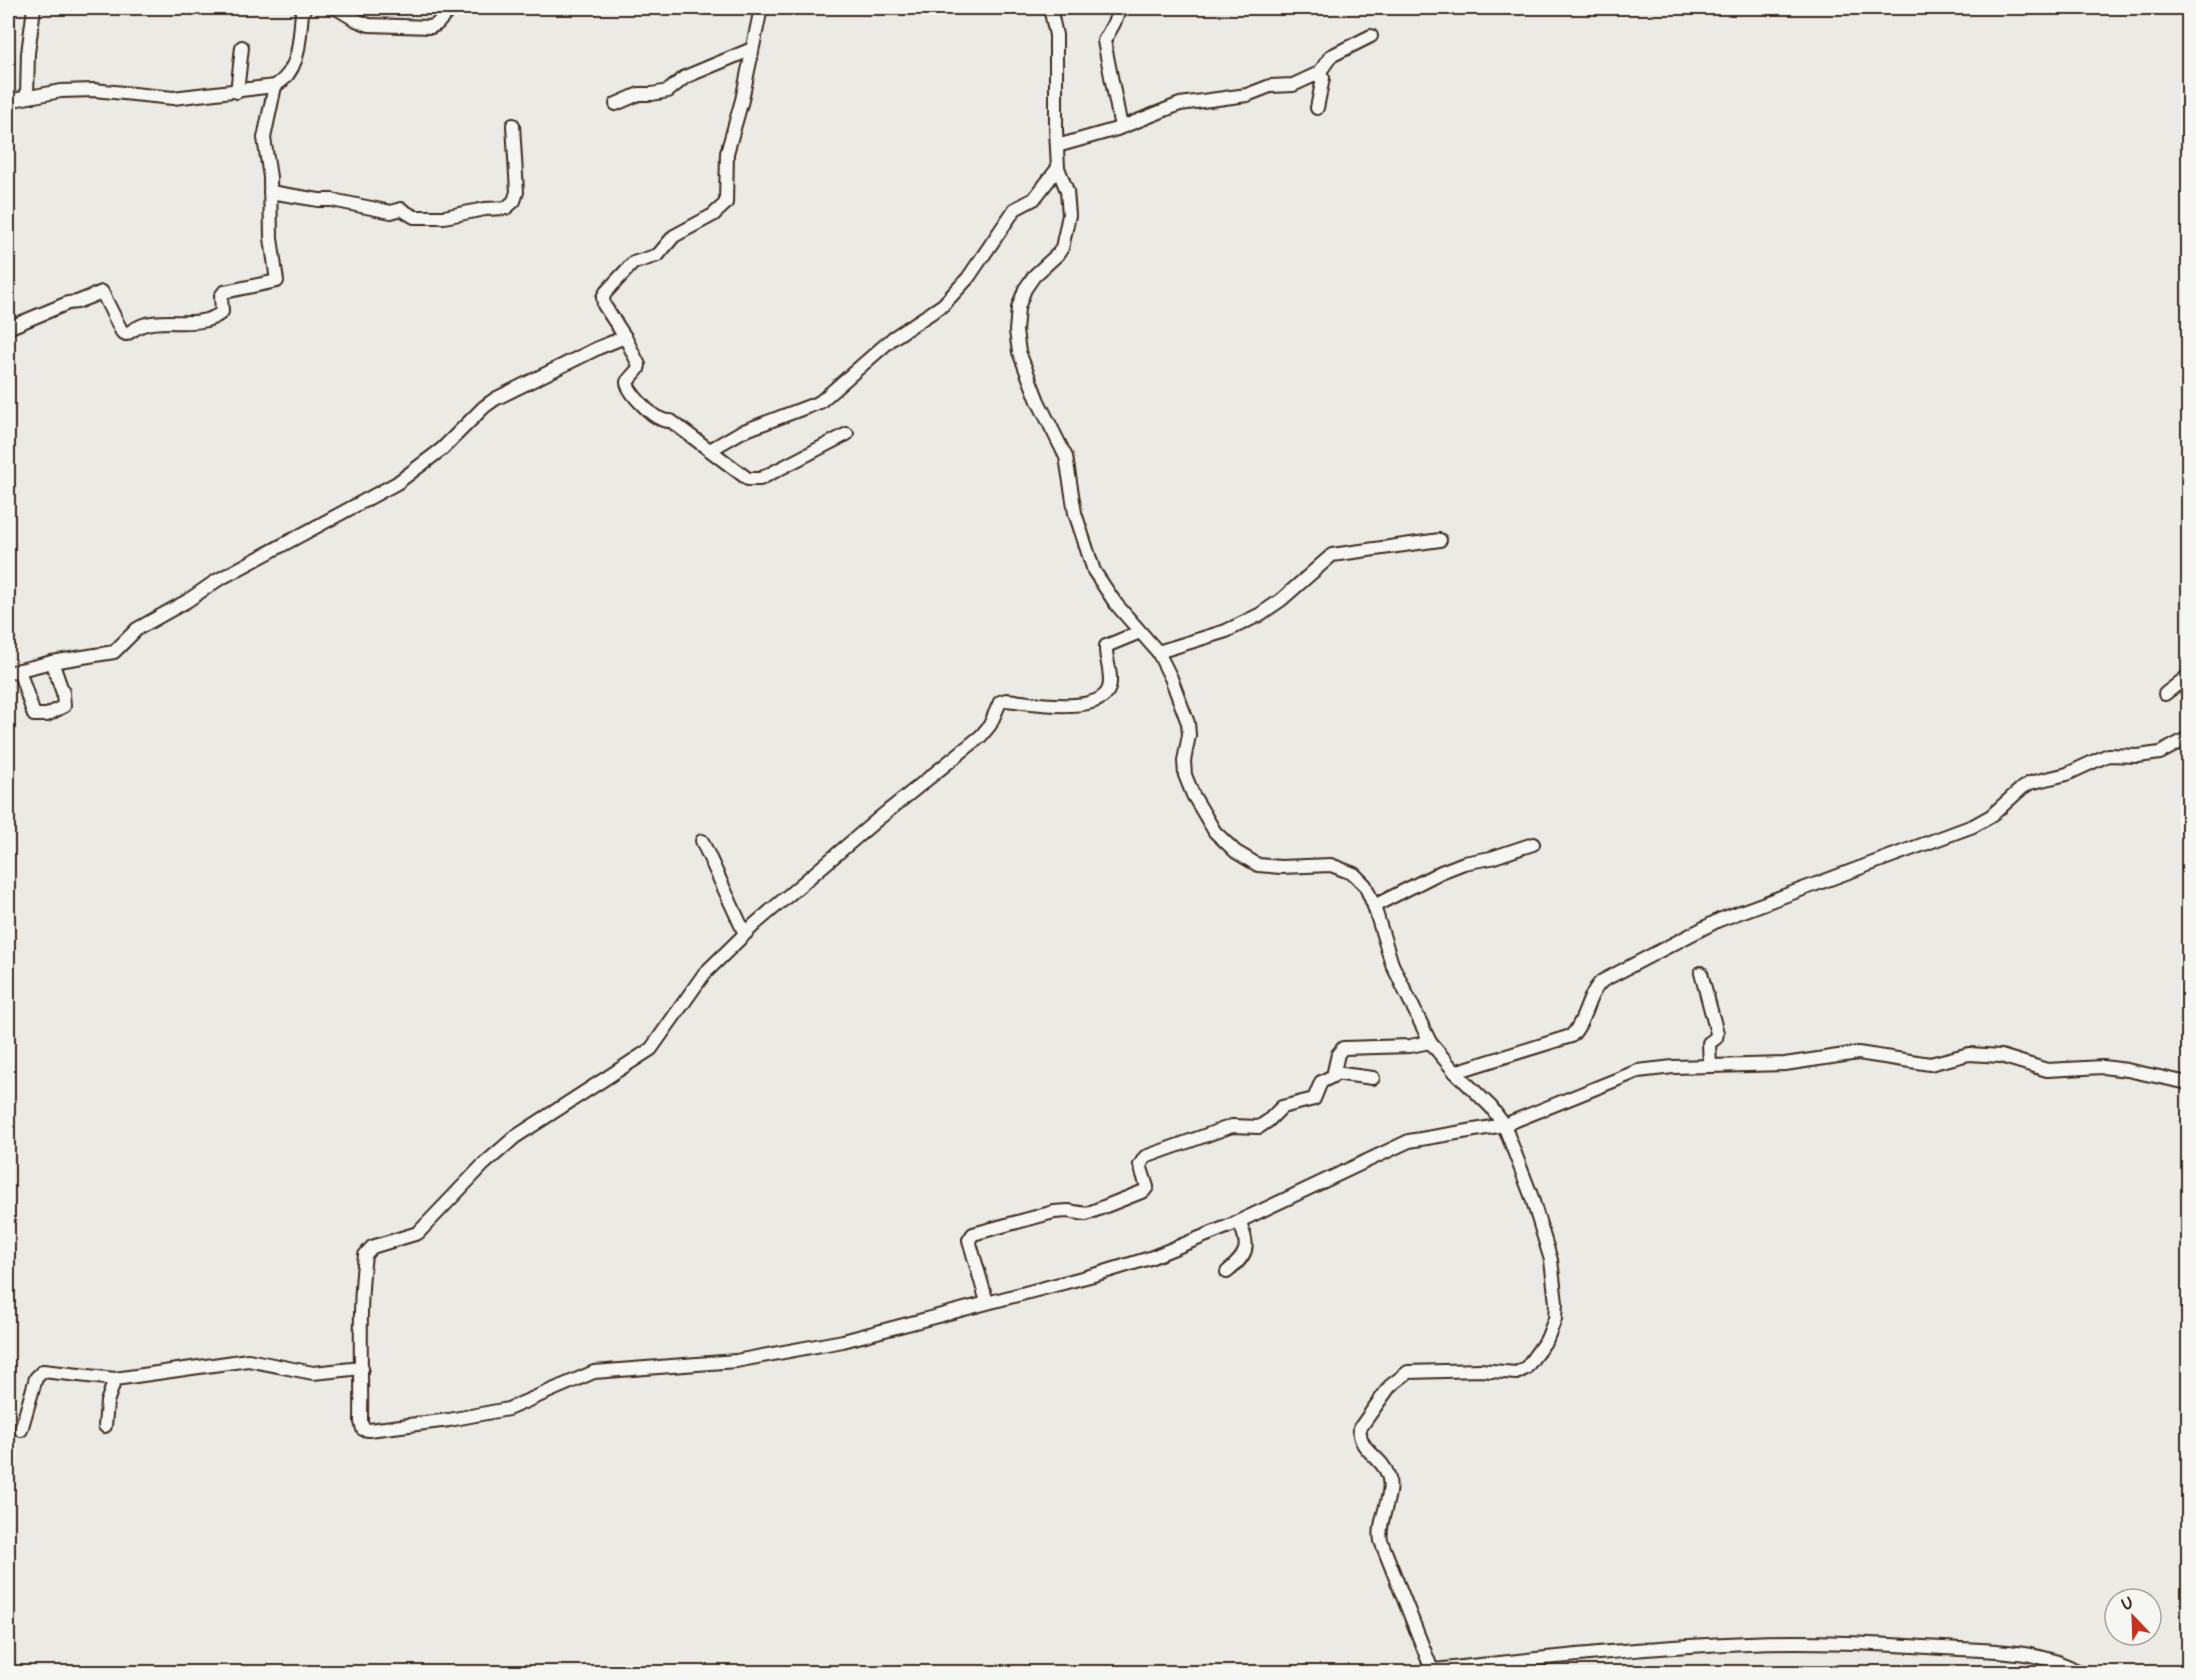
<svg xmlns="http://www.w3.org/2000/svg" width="2196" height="1680" font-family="Pangolin,sans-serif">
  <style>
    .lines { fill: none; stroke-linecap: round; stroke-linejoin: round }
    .minor-casing { stroke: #3b2a1e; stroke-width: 16 }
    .minor { stroke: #f6f6f2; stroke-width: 12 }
  </style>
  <rect width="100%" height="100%" fill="#ebeae5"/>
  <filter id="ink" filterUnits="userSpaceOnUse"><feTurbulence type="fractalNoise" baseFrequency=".0167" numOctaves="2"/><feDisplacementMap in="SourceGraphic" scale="12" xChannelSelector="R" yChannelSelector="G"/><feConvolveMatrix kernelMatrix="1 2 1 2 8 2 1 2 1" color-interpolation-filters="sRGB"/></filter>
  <g filter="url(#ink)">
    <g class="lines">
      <defs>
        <g id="minor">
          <path d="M336,8L356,20L369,25L431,27L437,24L451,8"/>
          <path d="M1050,8L1056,35V130L1058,168L1067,191L1069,215L1062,248L1058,254L1034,276L1025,289L1018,308L1016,331L1019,352L1038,401L1066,457L1075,513L1094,571L1116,604L1158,652L1171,678L1188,723L1189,735L1184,761L1185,775L1193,795L1215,832L1236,852L1258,865L1281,867L1331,865L1354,874L1365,885L1374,906L1392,964L1430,1042L1455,1072L1491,1107L1504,1125L1531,1195L1551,1260L1556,1303L1555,1319L1547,1339L1526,1368L1516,1373L1480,1370L1408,1372L1390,1386L1360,1428C1357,1450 1382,1456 1388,1475C1395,1495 1377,1519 1381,1541L1432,1670C1537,1659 1642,1647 1748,1643C1813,1640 1878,1644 1943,1648C1987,1651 2040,1649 2079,1672"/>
          <path d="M1120,8L1114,23L1104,41L1121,127"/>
          <path d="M1319,73L1331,56L1371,36"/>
          <path d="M237,92L242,47"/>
          <path d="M27,97L28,53L34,8"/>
          <path d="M8,101L61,91L94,90L173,98L275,86C301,70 299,40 302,13L305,8"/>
          <path d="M616,104L639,94H652L668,91L685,77L752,49"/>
          <path d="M1057,146L1117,129L1180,104L1247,95L1270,86L1293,85L1319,73L1323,78L1317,108"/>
          <path d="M270,192L319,200H332L391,212L401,209L414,217H444L485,209L506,208L514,201L517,192L513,125"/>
          <path d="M8,328L68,303L77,302L102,292L122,332L126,334C132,331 137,327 143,325C166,317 202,330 222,312L221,296L224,292L277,281L271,238L270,177L264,138L275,86"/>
          <path d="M625,337L639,365L638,369L627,382C627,391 651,416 661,419C664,421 667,421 671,421L748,479H760L847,434"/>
          <path d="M710,450L741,432L820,402L893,338L943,305L968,278L1015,209L1034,199L1058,168"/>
          <path d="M1140,632L1106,646C1105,659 1113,675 1109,688C1100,716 1027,702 1006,700L1000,702L990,725L981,736L878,819L755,924L704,974L651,1049L515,1137L483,1165L418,1233L372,1247L365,1255C358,1310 362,1366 361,1422L363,1429L369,1430L449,1420L508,1409L594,1372L736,1361L843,1341L1101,1273L1150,1258L1229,1226L1409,1141L1504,1125L1638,1071L1673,1067L1785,1064L1858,1053L1930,1064L1969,1054L2001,1056L2047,1070L2103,1067L2127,1070L2188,1083"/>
          <path d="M1158,652L1226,631L1259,615L1281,600L1332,555L1440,540"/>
          <path d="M19,670L34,715H47L64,706L63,693L52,662"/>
          <path d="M8,673L52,662L114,652L137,629L187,601L216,581L397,483L442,449L484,407L495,399L598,348L625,337L604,305L603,297L606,292L633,263L658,255L674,236L713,215L726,203L727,153L742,100L761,8"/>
          <path d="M2165,694L2188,676"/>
          <path d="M702,841L745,934"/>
          <path d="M1374,906L1441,872L1464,863L1491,858L1533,844"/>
          <path d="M1701,973L1717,1033L1716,1038L1709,1043L1710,1066"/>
          <path d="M1455,1072L1571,1036C1586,1022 1586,996 1602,981L1719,920L1973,826L1991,816L2022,788L2030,783L2067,774L2108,755L2138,756L2160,753L2188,738"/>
          <path d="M1334,1073L1373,1078"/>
          <path d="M1227,1272C1247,1255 1251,1247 1239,1222"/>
          <path d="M987,1302L969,1240L973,1234L1054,1212L1068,1211L1086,1214L1144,1191L1147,1187L1140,1165L1145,1157L1232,1126L1259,1127L1268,1121L1282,1107L1314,1099L1321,1082L1333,1076L1338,1054L1343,1048L1410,1046L1430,1042"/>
          <path d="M105,1426L107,1402L115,1379"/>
          <path d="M21,1430L36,1378L43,1371L115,1379L248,1360L313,1373L362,1368"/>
        </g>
      </defs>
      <use href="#minor" class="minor-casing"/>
      <use href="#minor" class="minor"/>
    </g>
  </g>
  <rect width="2196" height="1680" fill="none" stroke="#f6f6f2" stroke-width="30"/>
  <rect x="15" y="15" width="2166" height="1650" fill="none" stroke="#3b2a1e" stroke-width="2" filter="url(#ink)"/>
  <g transform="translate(2133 1617) rotate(337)"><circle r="28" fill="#f6f6f2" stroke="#aba49d" stroke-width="1.5"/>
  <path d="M0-4.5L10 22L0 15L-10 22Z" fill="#c8321e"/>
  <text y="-9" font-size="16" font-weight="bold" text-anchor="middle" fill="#3b2a1e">U</text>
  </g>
</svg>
